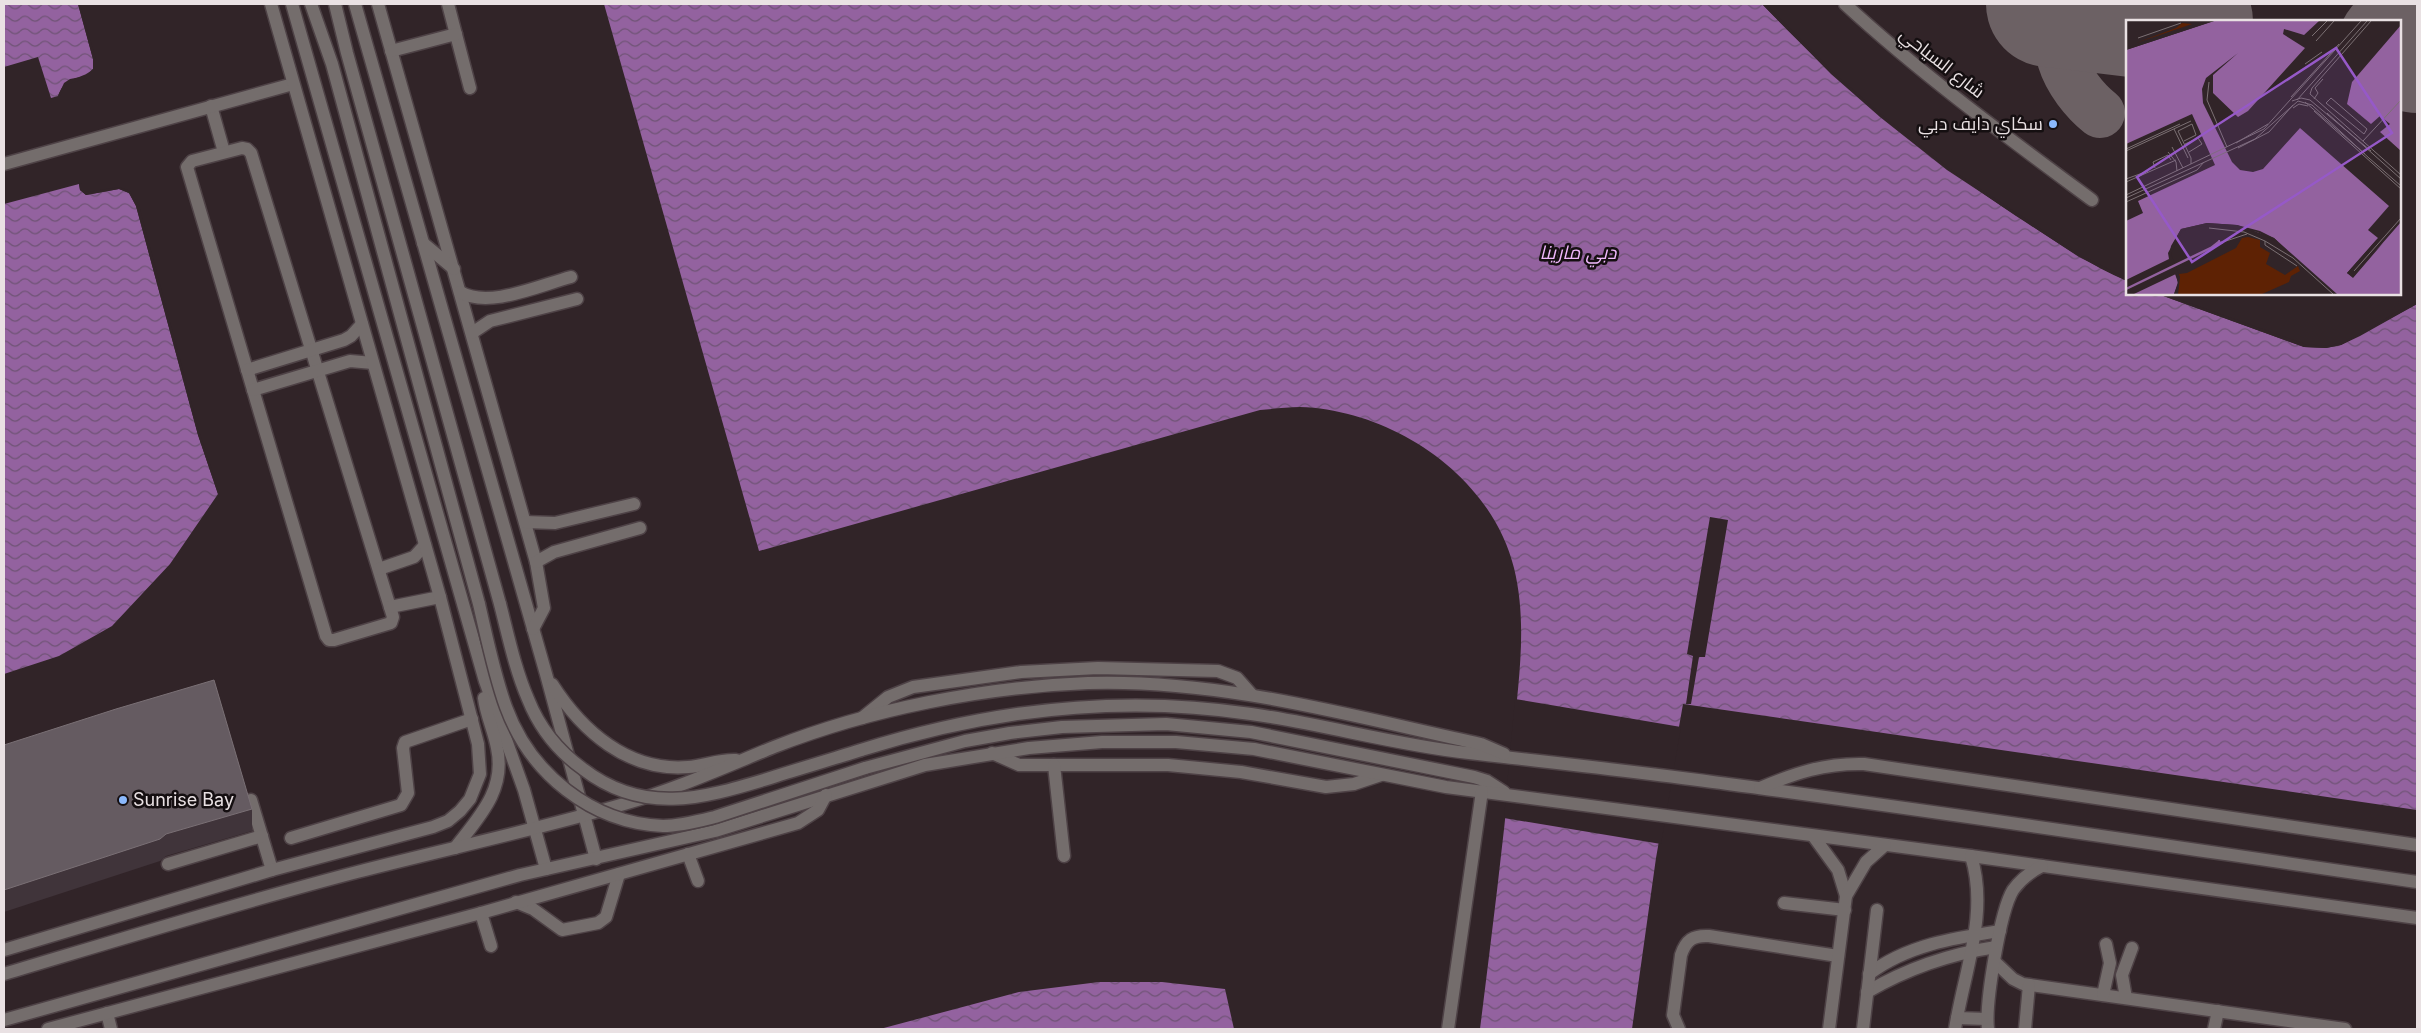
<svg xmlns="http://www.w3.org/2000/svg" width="2421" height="1033" font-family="Inter,Cairo,sans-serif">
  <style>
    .water { fill: url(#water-waves) }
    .pier { fill: #312428 }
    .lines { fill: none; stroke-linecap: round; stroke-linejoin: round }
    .taxiway { stroke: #6c6164; stroke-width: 50 }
    .runway { stroke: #6c6164; stroke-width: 126 }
    .minor-casing { stroke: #4e4246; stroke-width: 15 }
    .minor { stroke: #746d6c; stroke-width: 12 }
    .minor-bridge-casing { stroke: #4e4246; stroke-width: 15; stroke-linecap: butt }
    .minor-bridge { stroke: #746d6c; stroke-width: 12 }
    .shaded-wall { fill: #40343a }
    .building { fill: #655b61; stroke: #7a7075 }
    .poi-dot { fill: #8bb9fc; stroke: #150f11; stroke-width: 2 }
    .labels { text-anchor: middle; stroke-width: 5; stroke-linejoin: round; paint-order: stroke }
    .street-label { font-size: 18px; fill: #e9e1e3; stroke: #150f11 }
    .poi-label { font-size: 18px; fill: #e9e1e3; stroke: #150f11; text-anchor: end }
    .water-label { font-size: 19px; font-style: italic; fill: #efb8fc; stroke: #150f11 }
    .inset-river { fill: none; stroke: #93629f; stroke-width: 2.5 }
    .inset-road { fill: none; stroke: #7b7073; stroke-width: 1 }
    .view { fill: #9659c8; fill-opacity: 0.15; stroke: #9659c8; stroke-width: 2.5 }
    .inset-edge { fill: none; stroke: #e9e1e3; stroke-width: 2.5 }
  </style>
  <defs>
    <pattern id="water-waves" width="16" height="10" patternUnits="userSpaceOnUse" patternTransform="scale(1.25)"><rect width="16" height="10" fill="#93629f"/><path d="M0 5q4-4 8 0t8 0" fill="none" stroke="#705476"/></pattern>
  </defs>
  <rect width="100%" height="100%" fill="#312428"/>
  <g class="water">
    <path d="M4,4H78L93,59V69C79,82 66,74 58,96L51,98L38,57L4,67Z"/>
    <path d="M604,4H1762C1839,85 1923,154 2016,216C2052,239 2087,264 2127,281V294H2158L2304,347L2326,348L2341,345L2417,304V810L1683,704L1656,858L1632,1029H1480C1492,933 1504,838 1513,741C1518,683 1528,625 1514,568C1491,475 1392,410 1300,407C1287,407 1273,409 1260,410L759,551Z"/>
    <path d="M79,184L80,190L86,195L119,189L129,193L136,206L198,435L218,494L170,564L112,626L59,656L4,674V204Z"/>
    <path d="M1099,982H1162L1225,989L1234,1029H880L1019,992Z"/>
  </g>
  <g class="pier">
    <path d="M78,4H80L96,59V70L87,78L66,85L61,95L58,96L64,83L70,79L86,76L93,69V59Z"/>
    <path d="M1762,4H1766L1833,72L1882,115L1949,168L2080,255L2127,278V281L2079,257L1947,170L1880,117L1831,74Z"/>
    <path d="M82,183V189L87,192L119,187L130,191L139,205L200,434L220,493L219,497L198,435L136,206L129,193L119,189L86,195L80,190L79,184Z"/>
    <path d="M2158,294H2164L2305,344L2325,346L2340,343L2374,326L2396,312L2417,302V304L2360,336L2341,345L2326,348L2304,347Z"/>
    <path d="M1710,517L1728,520L1705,657H1699L1691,704H1686L1693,656L1687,654Z"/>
    <path d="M1515,699L1681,727L1661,844L1504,818Z"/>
  </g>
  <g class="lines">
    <g class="taxiway">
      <path d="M2066,4L2063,23L2068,33C2087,40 2108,45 2127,38"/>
      <path d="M2084,8C2036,33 2069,88 2100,113"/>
      <path d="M2170,21L2175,19"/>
      <path d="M2400,53L2417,51"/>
    </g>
    <g class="runway">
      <path d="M2049,4L2190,21"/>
      <path d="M2400,47L2417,50"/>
    </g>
    <defs>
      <g id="minor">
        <path d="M292,4L485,681L524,790L546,869"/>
        <path d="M311,4L332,64L479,604"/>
        <path d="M335,4L347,53L500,604"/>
        <path d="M355,4L546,674L596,859"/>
        <path d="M378,4L536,562L544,608L533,629"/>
        <path d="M448,4L470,88"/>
        <path d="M1845,4C1922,75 2007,137 2092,200"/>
        <path d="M391,51L456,34"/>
        <path d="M211,106L224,152"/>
        <path d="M242,148L247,149L251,153L393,617L391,623L334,640H329L326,636L187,167L192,161Z"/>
        <path d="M4,164L293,84"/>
        <path d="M423,243L454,269"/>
        <path d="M460,292C489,309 540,285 571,277"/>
        <path d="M472,333L490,321L577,299"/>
        <path d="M247,370L344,340L351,336L362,324"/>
        <path d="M253,390L350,361L373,363"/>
        <path d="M525,522L555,523L634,504"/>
        <path d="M536,562L554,552L640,528"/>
        <path d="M379,569L414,557L425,545"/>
        <path d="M390,607L440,597"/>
        <path d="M552,684C582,731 628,772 688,767C704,766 719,759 736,760"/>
        <path d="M862,718L888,697L913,687L1021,672L1098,668L1218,671L1237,678L1252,695"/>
        <path d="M861,750C988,710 1119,694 1251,714C1324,724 1395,745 1469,753C1555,763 1642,772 1728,784C1958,814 2188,849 2417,882"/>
        <path d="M992,753L1019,765H1168L1241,772L1326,787L1354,784L1381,775"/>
        <path d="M1054,765L1064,856"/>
        <path d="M865,768L965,741L1010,733L1062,727L1166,724L1251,732L1474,777L1487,781L1504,792"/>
        <path d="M1760,788C1795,773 1825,763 1864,764L2417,845"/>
        <path d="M251,800L272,870"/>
        <path d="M1814,837L1838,870L1846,896"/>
        <path d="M291,838L401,805L408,793L403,748L405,742L472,719"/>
        <path d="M455,848C479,817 506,790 497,748C494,731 486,715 484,698"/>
        <path d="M688,854L698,881"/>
        <path d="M168,864L262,836"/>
        <path d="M516,902L533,909L562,930L598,923L606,917L619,874"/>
        <path d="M1784,903L1845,910"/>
        <path d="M481,913L491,946"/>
        <path d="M4,950L272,870L433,827L448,821L460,811L470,799L480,774L478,744L440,597L271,4"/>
        <path d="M1995,962L2013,979L2023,984L2345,1029"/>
        <path d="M4,974C121,939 238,903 357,872C446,849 536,830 624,804C676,789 725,767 774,747C871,709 984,687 1088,683C1222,679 1351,716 1481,744L1504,754"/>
        <path d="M1869,974C1907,945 1954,938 2000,931"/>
        <path d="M1867,992C1908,968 1949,954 1996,947"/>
        <path d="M2103,995L2110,963L2106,944"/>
        <path d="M2126,998L2122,975L2132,948"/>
        <path d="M107,1013L111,1029"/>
        <path d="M1957,1018L1987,1019"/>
        <path d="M4,1020L520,875L715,831L925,765L1029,748L1102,742H1176L1254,749L1446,787L1971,856L2417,918"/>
        <path d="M48,1029L481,913L798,823L818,810L826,795"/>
        <path d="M1448,1029L1482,791"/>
        <path d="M1679,1029L1673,1015L1681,955C1686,940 1693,935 1709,936L1838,956"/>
        <path d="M1829,1029L1846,896L1866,862L1885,845"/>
        <path d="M1863,1029L1877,910"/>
        <path d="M1955,1029C1964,972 1989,913 1971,856"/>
        <path d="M1988,1029C1985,1004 2000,911 2013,890C2021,879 2030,872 2042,866"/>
        <path d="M2025,1029L2029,985"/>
        <path d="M2214,1029L2218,1011"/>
      </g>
    </defs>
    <use href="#minor" class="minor-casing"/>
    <use href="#minor" class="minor"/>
    <defs>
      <g id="minor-bridge">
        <path d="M479,604C487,638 494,674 506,707C530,773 591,823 663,826C680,826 699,821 715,817L865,768"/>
        <path d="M500,604C508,635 515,669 528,699C539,727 558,751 583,769C643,815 701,799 767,779C798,769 830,760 861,750"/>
      </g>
    </defs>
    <use href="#minor-bridge" class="minor-bridge-casing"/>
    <use href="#minor-bridge" class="minor-bridge"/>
  </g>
  <path class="shaded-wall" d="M252,809V831L166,856L160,861L4,912V890L166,834Z"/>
  <path class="building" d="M214,680L252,809L166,834L160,839L4,890V745L116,709Z"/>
  <g class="poi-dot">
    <circle cx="2053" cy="124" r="5"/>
    <circle cx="123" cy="800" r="5"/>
  </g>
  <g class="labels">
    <g class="street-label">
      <text transform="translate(1942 63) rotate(38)" y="6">شارع السياحي</text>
    </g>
    <g class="poi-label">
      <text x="2043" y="130">سكاي دايف دبي</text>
      <text x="133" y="806" text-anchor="start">Sunrise Bay</text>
    </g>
    <g class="water-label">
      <text x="1578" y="259">دبي مارينا</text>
    </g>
  </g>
  <g transform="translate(2126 20)">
    <rect width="275" height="275" fill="#312428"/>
    <path d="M122,217L134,220V227L144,233L140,244L159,255L172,246L174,251L165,256L163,262L136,274H52L53,254L61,253L110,228L116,218Z" fill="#5e2204"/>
    <path d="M56,3L66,4L10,23L50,8Z" fill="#5e2204"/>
    <path d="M88,1H193L178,15L158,9L157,14L179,28L122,91L112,97L87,73V55L112,33L80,58L76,69L77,83L106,142L114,150L127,152L137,149L174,108L263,186L242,210L252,218L221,253L227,257L275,202V274H211L148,218L111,205L81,203L55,209L45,226L43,238L52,262L48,274H0V201L17,193L12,181L89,145L66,94L0,124V30ZM275,5V131L254,112L264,104L254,96L245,104L221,84L226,62Z" fill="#93629f"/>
    <path d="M81,1H88L0,30V28ZM81,203L111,205L134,211L148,218L170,239L152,222L131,212L96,206L70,207L56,211L45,234L54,257L52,274H48L52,264L50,254L8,274H0V260L43,239L42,233L55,209ZM252,218L227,254L257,223L227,258L221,253Z" fill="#312428"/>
    <path class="inset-river" d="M85,228L94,221L89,226M0,269L97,222"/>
    <path class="inset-road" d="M245,1L186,68L184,74L275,155M186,16L201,1M12,18L55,3M190,21L208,1M179,44L196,32M83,62L81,80L101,127M165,77L213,24M205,78L241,109L238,114L200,83ZM188,79L192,73L189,68L197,59M171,80L241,1M166,81L175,78L184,80L245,131M179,82L239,134M167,88L173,84L182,86M188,91L275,169M201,93L275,159M48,109L62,138M58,121L70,115L66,104L52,111L65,138V144M237,121L275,80M110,123L142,104M59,124L72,118L76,124L63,132M46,127L57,148M112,128L143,112L167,85M0,129L54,104M0,131L65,101M42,132L50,142L51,151M243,138L275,166M29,148L27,142L42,135L45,140M0,159L22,151M0,162L50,140M0,175L138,109L235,1M0,178L129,119L172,81L186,85L244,139M0,182L71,150L78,142M83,208L118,212L139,221L167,238L207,274M139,221V225L171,246M97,222L121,214M228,251L275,198"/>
    <path class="view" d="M210,28L266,113L66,242L11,157Z"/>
    <rect width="275" height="275" class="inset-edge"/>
  </g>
  <rect width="2421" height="1033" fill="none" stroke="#e9e1e3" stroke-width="10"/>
</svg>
